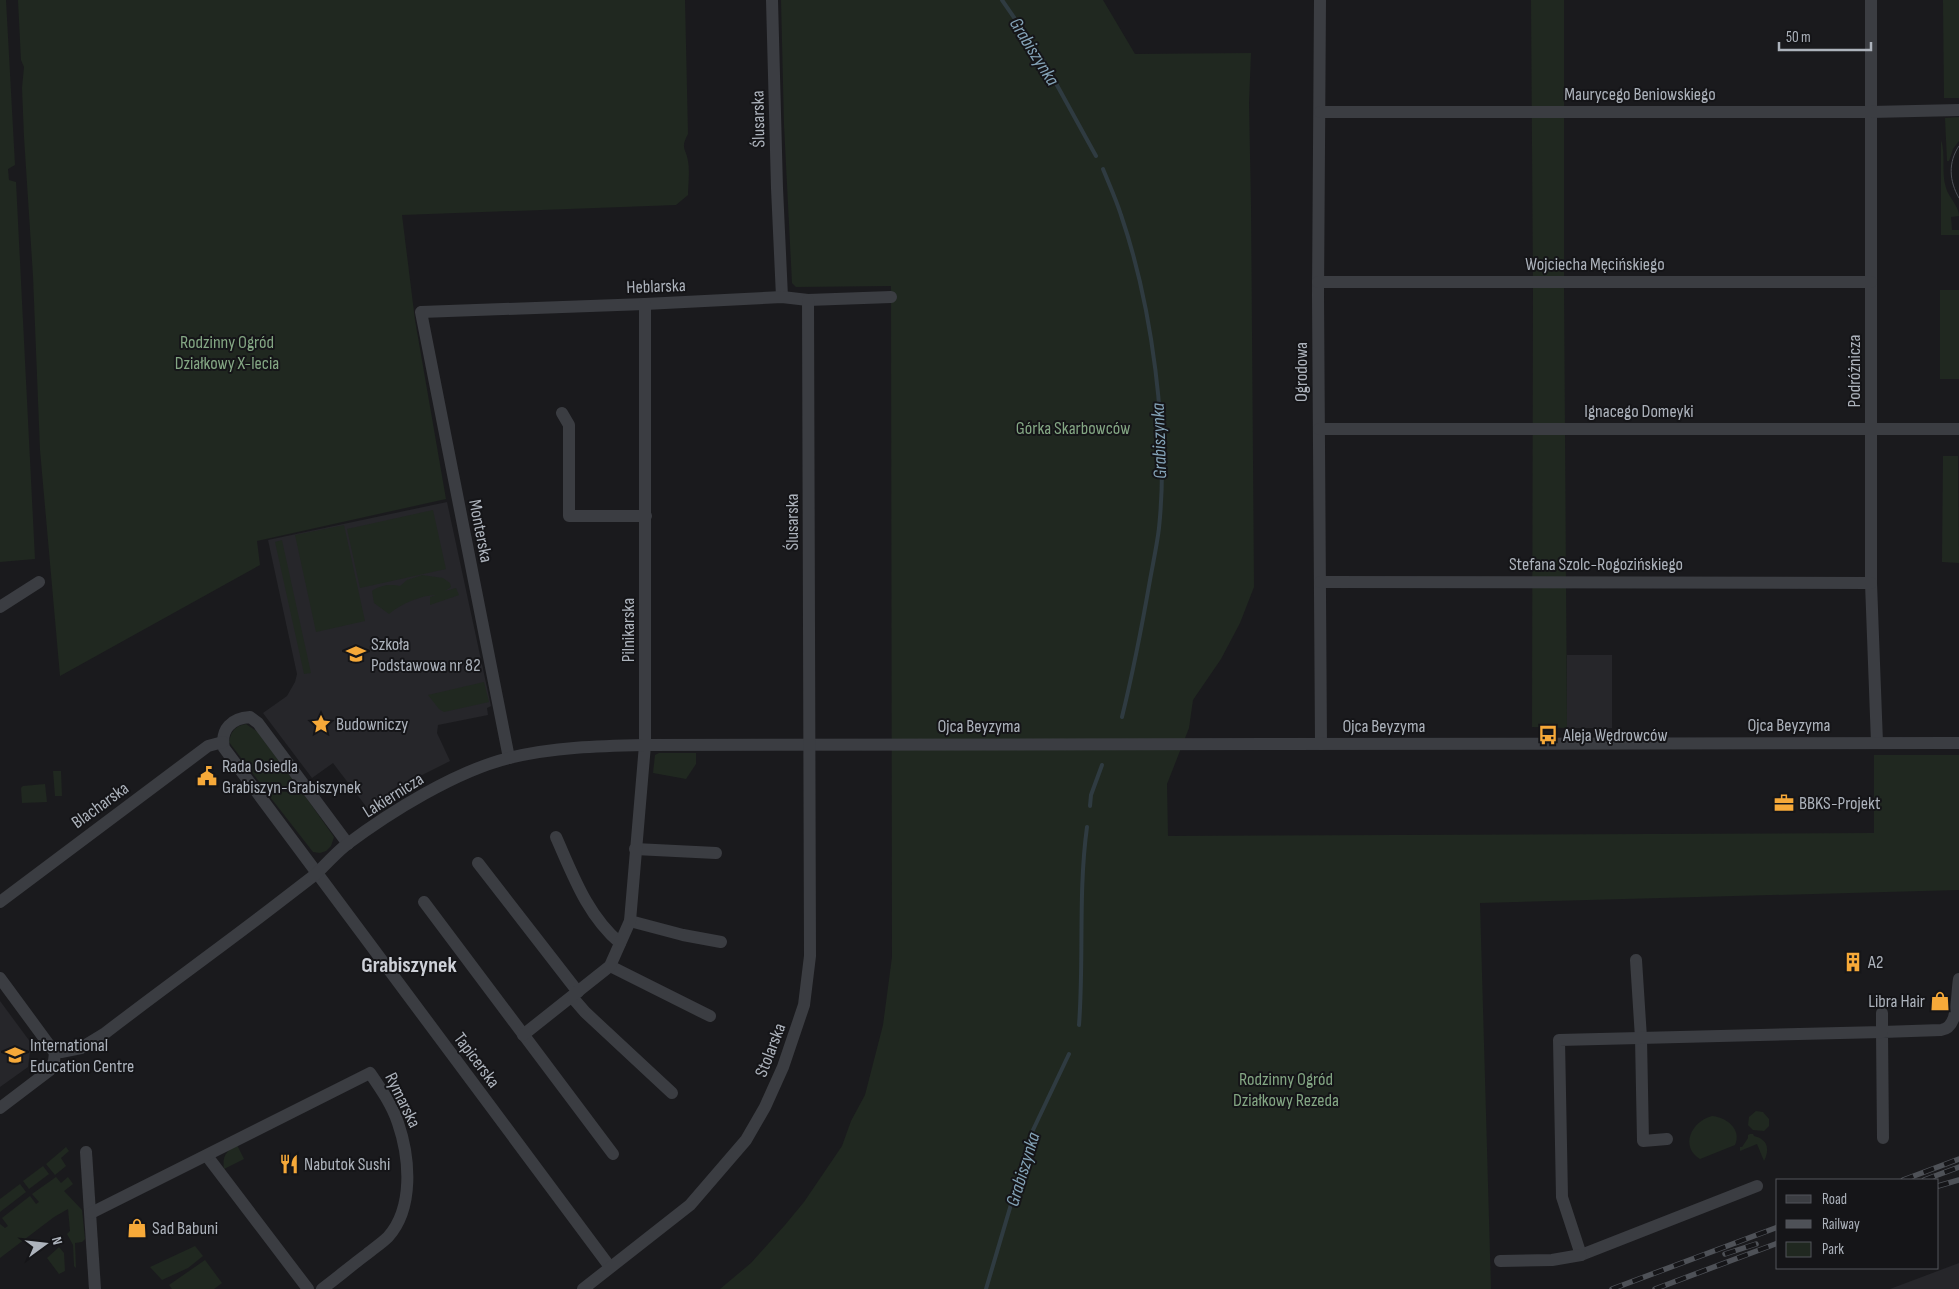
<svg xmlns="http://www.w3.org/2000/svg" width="1959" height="1289" font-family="'Sofia Sans Condensed',sans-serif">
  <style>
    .built { fill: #26262a }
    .green { fill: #202820 }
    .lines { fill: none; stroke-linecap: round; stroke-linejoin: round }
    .stream { stroke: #2f3b41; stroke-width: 4 }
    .street { stroke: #3b3d42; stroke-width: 12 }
    .tram { stroke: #4e5157; stroke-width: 1 }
    .rail-casing { stroke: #4e5157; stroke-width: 5.5 }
    .rail { stroke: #151518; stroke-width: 4; stroke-dasharray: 11; stroke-linecap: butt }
    .labels { text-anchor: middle; stroke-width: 4; stroke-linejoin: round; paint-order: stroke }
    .street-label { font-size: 18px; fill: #adb3bc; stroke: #151518 }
    .park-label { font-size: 18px; fill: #84a784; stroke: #151518 }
    .poi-label { font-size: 18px; fill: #adb3bc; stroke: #151518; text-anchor: start }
    .water-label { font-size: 19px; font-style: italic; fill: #84a3b7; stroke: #151518 }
    .district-label { font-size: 22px; font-weight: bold; fill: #ced1d8; stroke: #151518 }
  </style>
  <rect width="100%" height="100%" fill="#1a1a1d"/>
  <g class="built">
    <path d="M447,502L491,706L487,708L488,715L438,725L437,733L450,761L402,785L368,809L333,763L312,778L263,713L287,696L295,682L297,674L268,540Z"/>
    <rect x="1567" y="655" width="45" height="73"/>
    <path d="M0,1001L31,1043L28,1067L0,1087Z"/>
    <path d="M1959,1263V1289H1890Z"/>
  </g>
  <g class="green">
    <path d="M0,0H6L15,165L8,169L9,180L16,182L35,559L0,562Z"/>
    <path d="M18,0H685L688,134C680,149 686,148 688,161C690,172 688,185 688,195L676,205L402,215L415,320L446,499L257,541L260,565L60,676L40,450L33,276L24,137L22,88L24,67L21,60Z"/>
    <path d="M781,0H1103L1135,54L1251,53L1249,103L1251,205L1254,587L1240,623L1221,659L1193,700L1189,728L1167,784L1168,836L1874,833V755H1959V890L1480,903L1491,1289H720L751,1263L785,1225L804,1202L842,1146L851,1121L865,1095L883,1025L892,957L891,286L796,287L792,283L784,125Z"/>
    <path d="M1531,0H1564V287L1567,728L1532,727L1533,289Z"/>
    <path d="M1943,0H1959V98H1944Z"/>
    <path d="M1959,117V141L1953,149L1949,161H1947L1945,118Z"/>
    <path d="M1941,140C1946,154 1941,172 1946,188C1949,198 1959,206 1959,216L1951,217L1952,230H1959V235H1941Z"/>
    <rect x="1940" y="290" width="19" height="89"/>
    <path d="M1943,456H1958L1959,563L1942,562Z"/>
    <path d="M433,510L446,569L360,588L347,529Z"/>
    <path d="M344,525L365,621L316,632L295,535Z"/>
    <path d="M282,540L311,673L304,674L275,542Z"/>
    <path d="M422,575L443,578L450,583L451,587L445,591L456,588L459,595L430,605V597L436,595C421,595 401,604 389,614L374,603L372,591C380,585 391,584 400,586L407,580Z"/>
    <path d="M484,682L489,702L444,712L439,709L428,695Z"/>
    <path d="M246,724L258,732L298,787H263L229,742C231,731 235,726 246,724Z"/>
    <path d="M659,753H696V764L686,779L653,773L655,755Z"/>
    <path d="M53,771H61L62,796H55Z"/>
    <path d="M45,784L47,802L22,803L21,788L23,786Z"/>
    <path d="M269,791L288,792L294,795L297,792L305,796L334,837L331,846L326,851L320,853L313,852L267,793Z"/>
    <path d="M1756,1111L1763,1112L1769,1119V1126L1764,1131L1753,1130L1748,1125L1749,1117Z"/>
    <path d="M1712,1116C1726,1117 1742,1129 1735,1145L1700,1159C1679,1146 1692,1121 1712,1116Z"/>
    <path d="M1750,1134H1753L1754,1136C1768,1139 1770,1150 1764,1161L1757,1144L1740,1151V1147H1742L1748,1138V1135Z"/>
    <path d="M237,1145L244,1159L224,1169C222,1156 226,1151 237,1145Z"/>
    <path d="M66,1147L69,1151L61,1158L66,1166L55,1175L46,1164Z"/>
    <path d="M43,1166L49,1174L29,1189L23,1181Z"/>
    <path d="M56,1177L61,1183L68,1177L73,1184L64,1191L82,1210L85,1239L82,1242L75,1243L76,1268L74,1266L73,1245L67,1234L70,1231L68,1209L54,1217L0,1258V1224L5,1228L8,1226L2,1218L30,1196L36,1204L39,1202L32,1194Z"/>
    <path d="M20,1184L26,1192L0,1212V1199Z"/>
    <path d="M195,1246L203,1256L188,1268L162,1280L150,1267Z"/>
    <path d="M59,1247L64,1253L65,1271L59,1274L47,1258Z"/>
    <path d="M205,1260L222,1283L214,1289H172L169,1285Z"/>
  </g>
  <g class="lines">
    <g class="stream">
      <path d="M1002,0L1042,58L1096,156"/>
      <path d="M1103,169C1109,184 1116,199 1121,215C1152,306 1169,432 1159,528C1157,545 1153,563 1150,580C1142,626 1133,672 1122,717"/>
      <path d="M1090,806L1091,795L1102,765"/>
      <path d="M1079,1025C1084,959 1078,893 1087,827"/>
      <path d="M986,1289L1033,1130L1069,1054"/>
    </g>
    <g class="street">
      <path d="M772,0L777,188L782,297"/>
      <path d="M1320,0L1318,295L1321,744"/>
      <path d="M1871,0V583L1877,743"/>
      <path d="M1320,112H1871L1959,110"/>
      <path d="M1318,282H1871"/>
      <path d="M562,413L569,425V516H646"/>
      <path d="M1319,429H1959"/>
      <path d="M1320,582L1871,583"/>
      <path d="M0,607L39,582"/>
      <path d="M509,758L421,312L645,304L782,297L808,300L891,297"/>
      <path d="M556,837C573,875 587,915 620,943"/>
      <path d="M348,844L258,723L250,717C232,718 220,729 224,748L610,1267"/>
      <path d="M635,849L716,853"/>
      <path d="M478,863L578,992"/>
      <path d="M0,902L208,746L223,742"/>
      <path d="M424,902L613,1154"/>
      <path d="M630,921L683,935L721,942"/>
      <path d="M1636,960L1641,1038L1643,1141L1667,1139"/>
      <path d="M610,966L710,1016"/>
      <path d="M0,978L55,1053L54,1061L50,1070L0,1108"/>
      <path d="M572,997L585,1012L672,1093"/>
      <path d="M523,1035L610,966L630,921L645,745V304"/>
      <path d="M61,1052L81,1048L104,1034C161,990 220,948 277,904C290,894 303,884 316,874C326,864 335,854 346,845C390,812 456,771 509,758C554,747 599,746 645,745L1959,743"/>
      <path d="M1883,1138L1882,1032L1941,1030C1959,1028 1956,997 1959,979"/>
      <path d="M86,1152L95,1289"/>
      <path d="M207,1156L308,1289"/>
      <path d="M1757,1186L1581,1255L1562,1197L1559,1040L1882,1032V1013"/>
      <path d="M91,1213L370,1073C381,1089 392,1105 398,1123C410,1158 414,1208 388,1237C382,1243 374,1248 367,1254C352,1265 337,1278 322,1289"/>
      <path d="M1500,1261L1552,1260L1581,1255"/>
      <path d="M583,1289L690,1205L746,1140L765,1107L783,1067L804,1005L810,956L808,300"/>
    </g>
    <path class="tram" d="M1959,146C1948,162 1949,181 1959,198"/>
    <defs>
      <g id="rail">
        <path d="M1903,1180L1959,1159"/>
        <path d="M1924,1180L1959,1167"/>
        <path d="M1938,1186L1959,1180"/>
        <path d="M1725,1254L1756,1244"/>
        <path d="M1612,1289L1778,1227"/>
        <path d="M1655,1289L1778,1243"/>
      </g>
    </defs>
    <use href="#rail" class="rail-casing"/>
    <use href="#rail" class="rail"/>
  </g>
  <defs>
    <symbol id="school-bare" viewBox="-9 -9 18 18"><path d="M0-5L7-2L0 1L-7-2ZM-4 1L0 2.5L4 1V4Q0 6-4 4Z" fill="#f6a939" stroke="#151518" stroke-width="2.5" paint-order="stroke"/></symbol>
    <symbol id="sight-bare" viewBox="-9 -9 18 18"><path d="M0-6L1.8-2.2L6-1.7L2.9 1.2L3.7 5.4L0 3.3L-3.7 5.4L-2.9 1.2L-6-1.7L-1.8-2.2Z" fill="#f6a939" stroke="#151518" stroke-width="2.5" paint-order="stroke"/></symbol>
    <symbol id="bus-bare" viewBox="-9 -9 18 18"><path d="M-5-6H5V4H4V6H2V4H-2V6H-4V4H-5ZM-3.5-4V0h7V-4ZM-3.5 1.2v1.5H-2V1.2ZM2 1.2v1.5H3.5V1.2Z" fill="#f6a939" stroke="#151518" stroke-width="2.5" paint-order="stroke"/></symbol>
    <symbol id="civic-bare" viewBox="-9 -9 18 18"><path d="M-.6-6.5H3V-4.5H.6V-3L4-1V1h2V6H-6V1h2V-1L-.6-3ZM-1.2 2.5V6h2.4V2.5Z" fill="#f6a939" stroke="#151518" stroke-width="2.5" paint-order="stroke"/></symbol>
    <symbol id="office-bare" viewBox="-9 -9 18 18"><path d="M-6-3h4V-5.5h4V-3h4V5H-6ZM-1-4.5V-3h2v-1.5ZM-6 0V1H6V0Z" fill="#f6a939" stroke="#151518" stroke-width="2.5" paint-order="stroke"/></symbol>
    <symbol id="building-bare" viewBox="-9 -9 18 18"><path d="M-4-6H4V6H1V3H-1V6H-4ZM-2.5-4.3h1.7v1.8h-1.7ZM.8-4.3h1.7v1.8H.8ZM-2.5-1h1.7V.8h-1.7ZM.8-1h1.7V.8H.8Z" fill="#f6a939" stroke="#151518" stroke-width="2.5" paint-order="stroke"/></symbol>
    <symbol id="shop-bare" viewBox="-9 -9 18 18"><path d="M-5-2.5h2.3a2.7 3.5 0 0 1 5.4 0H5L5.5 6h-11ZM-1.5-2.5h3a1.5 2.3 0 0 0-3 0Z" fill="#f6a939" stroke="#151518" stroke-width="2.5" paint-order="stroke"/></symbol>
    <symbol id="restaurant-bare" viewBox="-9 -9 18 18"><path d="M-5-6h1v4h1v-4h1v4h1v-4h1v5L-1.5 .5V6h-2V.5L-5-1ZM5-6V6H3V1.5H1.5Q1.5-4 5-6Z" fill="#f6a939" stroke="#151518" stroke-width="2.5" paint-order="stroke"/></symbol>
  </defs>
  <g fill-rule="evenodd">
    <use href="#school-bare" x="342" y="640" width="28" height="28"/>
    <use href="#sight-bare" x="307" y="710" width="28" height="28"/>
    <use href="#bus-bare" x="1534" y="721" width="28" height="28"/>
    <use href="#civic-bare" x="193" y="762" width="28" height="28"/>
    <use href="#office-bare" x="1770" y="789" width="28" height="28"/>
    <use href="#building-bare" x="1839" y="948" width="28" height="28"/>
    <use href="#shop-bare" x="1926" y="987" width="28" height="28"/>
    <use href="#school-bare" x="1" y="1041" width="28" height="28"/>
    <use href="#restaurant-bare" x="275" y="1150" width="28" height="28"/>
    <use href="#shop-bare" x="123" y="1214" width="28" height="28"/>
  </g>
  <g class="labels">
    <g class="street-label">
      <text x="1640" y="100">Maurycego Beniowskiego</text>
      <text transform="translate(758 119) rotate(-91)" y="6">Ślusarska</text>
      <text x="1595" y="270">Wojciecha Męcińskiego</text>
      <text transform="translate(656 286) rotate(-2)" y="6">Heblarska</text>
      <text transform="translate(1854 371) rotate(-90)" y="6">Podróżnicza</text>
      <text transform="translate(1301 372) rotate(-90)" y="6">Ogrodowa</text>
      <text x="1639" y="417">Ignacego Domeyki</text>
      <text transform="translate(792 522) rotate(-90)" y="6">Ślusarska</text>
      <text transform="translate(481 531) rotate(79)" y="6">Monterska</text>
      <text x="1596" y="570">Stefana Szolc-Rogozińskiego</text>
      <text transform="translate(628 630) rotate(-90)" y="6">Pilnikarska</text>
      <text x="1789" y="731">Ojca Beyzyma</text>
      <text x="979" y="732">Ojca Beyzyma</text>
      <text x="1384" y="732">Ojca Beyzyma</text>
      <text transform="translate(393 795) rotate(-32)" y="6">Lakiernicza</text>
      <text transform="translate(100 805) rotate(-36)" y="6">Blacharska</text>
      <text transform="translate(770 1050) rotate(-69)" y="6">Stolarska</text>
      <text transform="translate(477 1060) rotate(53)" y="6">Tapicerska</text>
      <text transform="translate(403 1100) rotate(64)" y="6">Rymarska</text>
    </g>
    <g class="park-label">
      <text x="227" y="348">Rodzinny Ogród<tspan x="227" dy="21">Działkowy X-lecia</tspan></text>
      <text x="1073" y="434">Górka Skarbowców</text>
      <text x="1286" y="1085">Rodzinny Ogród<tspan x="1286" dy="21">Działkowy Rezeda</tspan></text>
    </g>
    <g class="poi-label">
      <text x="371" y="650">Szkoła<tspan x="371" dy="21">Podstawowa nr 82</tspan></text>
      <text x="336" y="730">Budowniczy</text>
      <text x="1563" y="741">Aleja Wędrowców</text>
      <text x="222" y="772">Rada Osiedla<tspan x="222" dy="21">Grabiszyn-Grabiszynek</tspan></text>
      <text x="1799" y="809">BBKS-Projekt</text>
      <text x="1868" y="968">A2</text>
      <text x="1925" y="1007" text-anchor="end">Libra Hair</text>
      <text x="30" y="1051">International<tspan x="30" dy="21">Education Centre</tspan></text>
      <text x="304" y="1170">Nabutok Sushi</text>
      <text x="152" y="1234">Sad Babuni</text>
    </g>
    <g class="water-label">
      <text transform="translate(1035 51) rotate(58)" y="7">Grabiszynka</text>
      <text transform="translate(1158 441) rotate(-92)" y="7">Grabiszynka</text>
      <text transform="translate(1022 1169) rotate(-73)" y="7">Grabiszynka</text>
    </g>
    <g class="district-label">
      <text x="409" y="972">Grabiszynek</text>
    </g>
  </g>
  <rect x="1776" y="1179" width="162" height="90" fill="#151518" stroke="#52545a"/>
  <rect x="1786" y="1195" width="25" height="8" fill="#3b3d42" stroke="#52545a"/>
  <text x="1822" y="1204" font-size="15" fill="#adb3bc">Road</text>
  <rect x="1786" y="1220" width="25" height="8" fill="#4e5157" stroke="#52545a"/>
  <text x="1822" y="1229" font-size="15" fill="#adb3bc">Railway</text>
  <rect x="1786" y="1242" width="25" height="15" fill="#202820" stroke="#52545a"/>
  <text x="1822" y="1254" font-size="15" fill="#adb3bc">Park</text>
  <g transform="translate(45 1244) rotate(75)" stroke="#151518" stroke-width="4" paint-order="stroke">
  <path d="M0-4L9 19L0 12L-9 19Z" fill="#adb3bc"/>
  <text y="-8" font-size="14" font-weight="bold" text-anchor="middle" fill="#adb3bc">N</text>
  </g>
  <path d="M1779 42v8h92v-8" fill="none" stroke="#adb3bc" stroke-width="2.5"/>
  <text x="1786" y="42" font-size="15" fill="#adb3bc" stroke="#151518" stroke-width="4" paint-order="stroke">50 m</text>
</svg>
